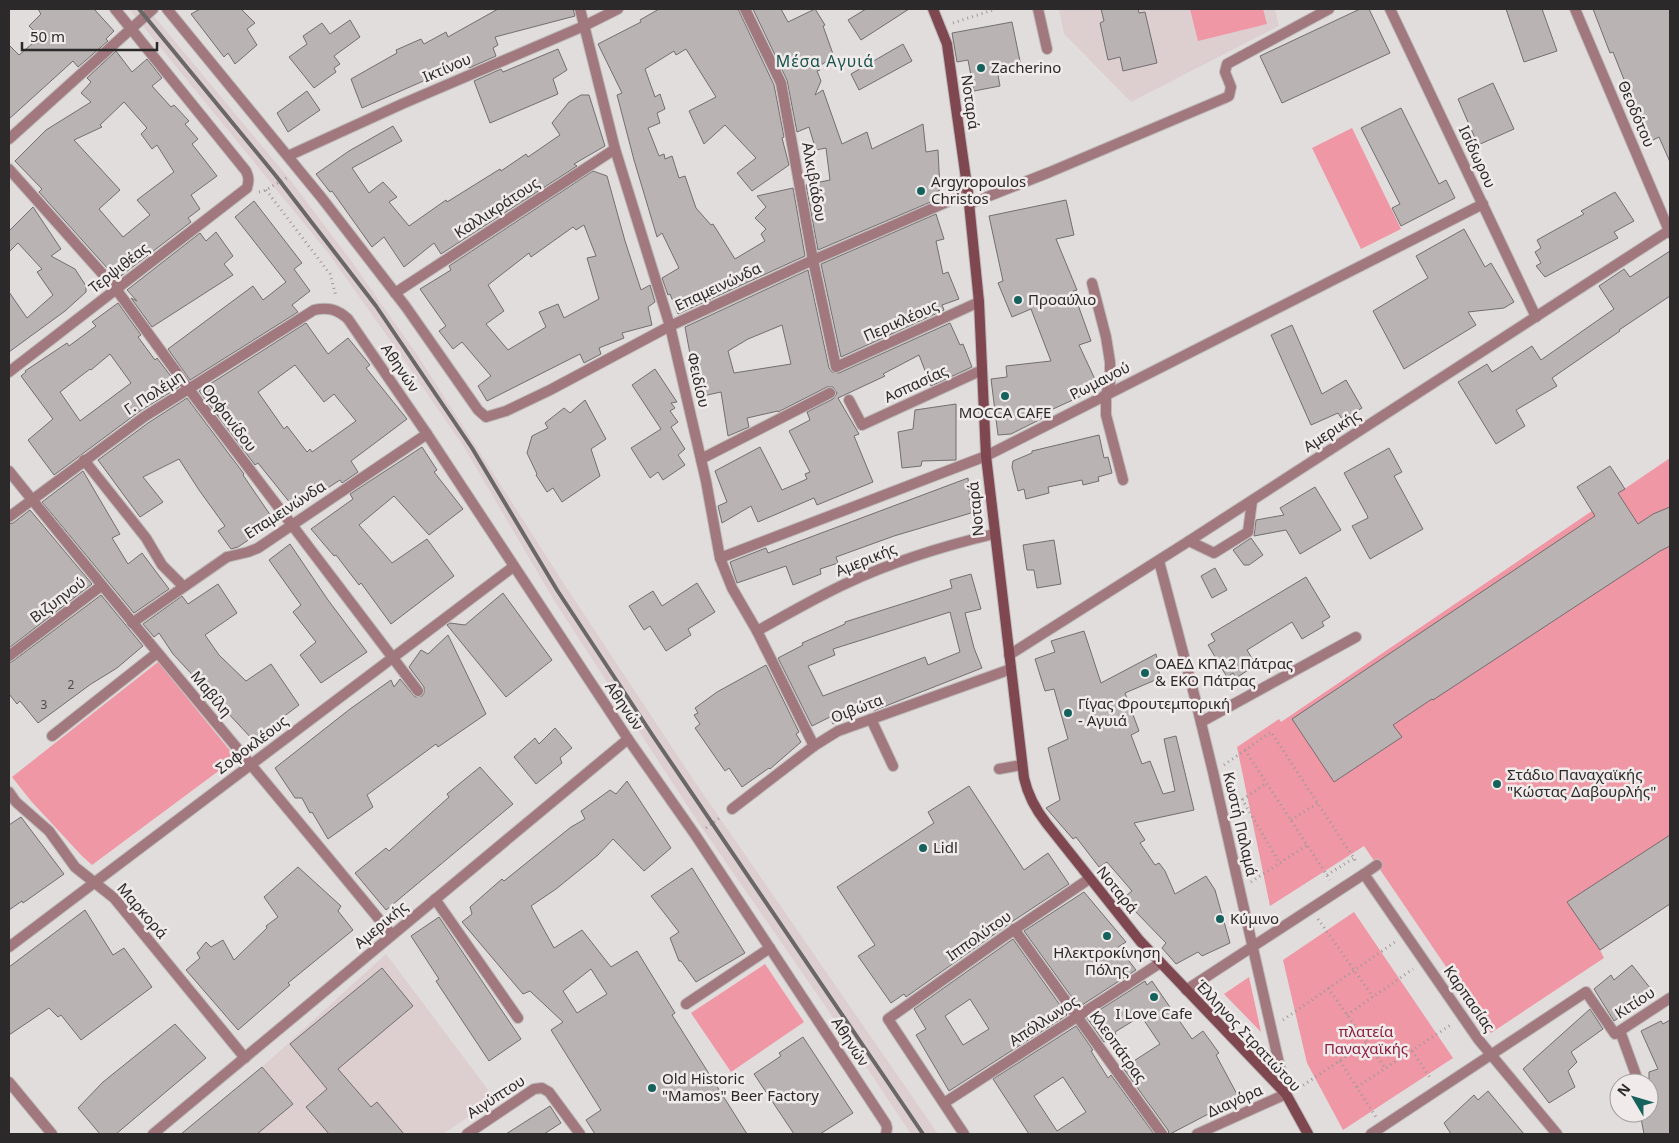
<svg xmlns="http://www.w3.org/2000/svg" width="1679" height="1143" font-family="'Noto Sans',sans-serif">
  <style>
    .built { fill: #ddcfd0 }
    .green { fill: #ef97a4 }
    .building { fill: #b9b3b4; stroke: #736e6f; fill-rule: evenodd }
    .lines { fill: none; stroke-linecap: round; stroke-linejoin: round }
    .service-casing { stroke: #bdb9b9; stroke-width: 12 }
    .minor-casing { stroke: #bdb9b9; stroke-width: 12 }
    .tertiary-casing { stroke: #bdb9b9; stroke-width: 12 }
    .secondary-casing { stroke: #bdb9b9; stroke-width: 12 }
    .path { stroke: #9e9a9a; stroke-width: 3; stroke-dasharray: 1 4; stroke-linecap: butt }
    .service { stroke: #a0787d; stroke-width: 10 }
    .minor { stroke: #a0787d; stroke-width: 10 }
    .tertiary { stroke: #a0787d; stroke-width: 10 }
    .secondary { stroke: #7f4750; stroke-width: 10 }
    .rail { stroke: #6a6767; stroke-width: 4 }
    .poi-dot { fill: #15625c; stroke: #f0eaea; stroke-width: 2 }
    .labels { text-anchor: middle; stroke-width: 5; stroke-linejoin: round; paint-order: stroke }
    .number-label { font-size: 12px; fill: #4e4c4c }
    .street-label { font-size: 15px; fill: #2b2929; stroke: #f0eaea }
    .poi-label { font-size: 15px; fill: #2b2929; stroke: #f0eaea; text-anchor: start }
    .park-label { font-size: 15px; fill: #8b1f3d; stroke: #f0eaea }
    .neighbourhood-label { font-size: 16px; letter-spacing: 1px; fill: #17524c; stroke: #f0eaea }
  </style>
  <rect width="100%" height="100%" fill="#e2dddd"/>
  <g class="built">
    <path d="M129,9H148L291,181L352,262L418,356L568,590L695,782L938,1134H911L839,1026L698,822L555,602L464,447L404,360L329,254Z"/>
    <path d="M1059,9H1275L1279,26L1131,102L1064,34Z"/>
    <path d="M386,954L495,1099L443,1134H257L293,1104L262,1067Z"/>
  </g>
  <g class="green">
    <path d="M1190,9H1263L1267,24L1198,41Z"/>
    <path d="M1352,128L1401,229L1361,249L1312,148Z"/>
    <path d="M1670,458V904L1600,950L1604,958L1491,1033L1364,846L1270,906L1237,747L1279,719L1281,722Z"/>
    <path d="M158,662L236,758L92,865L82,856L31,801L12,777Z"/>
    <path d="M1354,912L1453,1058L1343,1130L1307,1063L1283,960Z"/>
    <path d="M765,964L804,1022L731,1072L691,1013Z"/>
    <path d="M1249,977L1261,1032L1224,994Z"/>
  </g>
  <g class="building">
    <path d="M38,9H94L114,31L106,39L108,41L78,67L73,61L9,119V45L19,55L40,37L29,26L41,14Z"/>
    <path d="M200,9H241L255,23L247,29L257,45L235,64L228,53L224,57L191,14Z"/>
    <path d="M498,9H573L575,16L495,37L498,45L493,48L496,56L469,68L466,61L437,75L362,108L351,79L397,53L396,50L421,39L424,44L446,32L448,37Z"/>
    <path d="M659,9H738L774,85L784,137L782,138L789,165L752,191L737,173L756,158L725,125L704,144L689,111L716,97L686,49L676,55L674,51L645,69L655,97L660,94L665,109L657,113L660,123L648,128L659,156L664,154L665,159L672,156L679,178L685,176L696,208L711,225L713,224L735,259L765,241L761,234L766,229L755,218L766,207L757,196L793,188L805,256L678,314L670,294L668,295L662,278L679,268L662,233L657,237L634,160L617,95L622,93L598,44L641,22L640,20Z"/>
    <path d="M753,9H781L788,22L815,9L825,25L823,26L833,54L830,59L818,67L820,70L817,71L821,81L815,95L823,90L842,144L867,132L872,149L923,124L926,152L938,150L940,190L931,195L933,201L818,250L806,185L830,180L826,148L816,150L809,127L797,132L787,80Z"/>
    <path d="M866,9H909L861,40L848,20Z"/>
    <path d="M1101,9H1138L1139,13L1145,12L1157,63L1123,71L1120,57L1108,60L1100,23L1104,21Z"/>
    <path d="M1360,9H1369L1390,53L1282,103L1260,56Z"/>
    <path d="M1506,9H1542L1557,51L1524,62Z"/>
    <path d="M1593,9H1670V162L1659,137L1649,142L1613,52L1610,53Z"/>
    <path d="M350,20L360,37L334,56L340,64L334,68L336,72L314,88L289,57L307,44L303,36L322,23L330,34Z"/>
    <path d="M1012,22L1022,71L998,75L1000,86L974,91L968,60L957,62L952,33Z"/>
    <path d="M903,44L912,61L859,90L851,74Z"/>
    <path d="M558,49L567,70L553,79L558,94L490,123L474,81L501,69L503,72Z"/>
    <path d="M116,51L132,72L147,59L162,78L152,86L171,107L174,105L189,121L185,124L198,139L192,144L217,176L191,195L200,209L188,218L191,222L117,279L39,192L42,189L15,161L46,130L91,102L81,93L91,82L87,78ZM124,102L147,128L141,134L152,149L157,145L174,172L137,200L150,215L123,237L99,209L120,190L74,140L102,127L100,125Z"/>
    <path d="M1493,83L1514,129L1478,145L1458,99Z"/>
    <path d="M307,91L320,110L288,132L277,113Z"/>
    <path d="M581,95H589L605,146L574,164L577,166L441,254L434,243L404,267L384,237L372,247L332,191L330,192L316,174L349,151L393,126L402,141L352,168L369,193L383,182L397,197L389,202L409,226L446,200L447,202L500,169L501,171L526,154L528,157L560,135L552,123L569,102Z"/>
    <path d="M1401,108L1439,184L1446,180L1455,198L1401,226L1392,208L1400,204L1361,128Z"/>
    <path d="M593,171L607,176L625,241L641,290L650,285L655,302L648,307L652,325L622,333L624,338L599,348L601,354L584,363L580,354L487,401L478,386L491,376L462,342L453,349L439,331L446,326L420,289L451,270L449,266ZM584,225L596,256L587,258L599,299L564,318L558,304L539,312L546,327L508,350L486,324L504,311L488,285L529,253L531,257L573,227L576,230Z"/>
    <path d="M1615,192L1634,221L1614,232L1618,238L1545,277L1536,266L1541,263L1535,252L1541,248L1537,240L1584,214L1581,211Z"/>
    <path d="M1066,200L1074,235L1056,239L1077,290L1073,291L1091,341L1079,345L1099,388L1042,414L1043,418L1011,434L998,435L991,379L1007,377L1006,366L1051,361L1031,309L1012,317L998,283L1003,281L989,216Z"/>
    <path d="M254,201L302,263L294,269L310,291L292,305L298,312L190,380L168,349L253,286L263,300L286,282L235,217Z"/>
    <path d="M33,207L61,249L51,256L75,269L86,286V292L65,311L9,352V292L27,318L53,295L37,272L42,269L18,243L9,252V231Z"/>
    <path d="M936,214L944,239L936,241L943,274L948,272L959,299L942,305L944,310L841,357L821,264Z"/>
    <path d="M1464,229L1485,267L1491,263L1514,302L1504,308L1468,312L1476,325L1404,369L1373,311L1428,278L1416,256Z"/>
    <path d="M216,232L233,256L224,264L233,275L152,327L131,298L137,301L127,290L200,233L206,241Z"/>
    <path d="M1670,251V296L1619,330L1620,331L1552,378L1557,386L1516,410L1525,426L1496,444L1458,382L1487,364L1492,372L1532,346L1541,360L1614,309L1599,286L1624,269L1630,277Z"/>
    <path d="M808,270L829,368L832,372L839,373L950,323L960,345L963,344L972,367L931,386L919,355L883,374L885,376L838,398L859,434L854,436L873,482L817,505L814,498L758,522L751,506L722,523L718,506L727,502L715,471L760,447L782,490L807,479L805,474L810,472L789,431L810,420L807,412L833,399L837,393L833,387H827L778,412V411L747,418L749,427L728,436L721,392L698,397L685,327ZM782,325L791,364L734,373L728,351L748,339Z"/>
    <path d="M118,303L141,335L138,337L155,360L157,358L179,387L140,411L54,475L28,440L53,419L21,376L26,372L25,371L67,343L69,346L96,326L92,322ZM110,354L131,383L80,421L60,392L90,369L91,370Z"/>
    <path d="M306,323L328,354L348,338L370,365L366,368L407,419L351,461L358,472L342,483L340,480L295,509L258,463L255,465L199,391ZM295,365L324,402L334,394L356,421L312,452L310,449L307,452L287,426L284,429L258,392Z"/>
    <path d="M1292,325L1322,394L1346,380L1362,408L1342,419L1338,413L1311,425L1271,335Z"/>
    <path d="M655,369L677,402L671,403L675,408L670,411L678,422L671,427L685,449L678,455L685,465L663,480L658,472L650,478L631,448L661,429L632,385Z"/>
    <path d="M187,398L244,474L243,475L275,522L238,547L231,549L218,531L225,526L199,490L179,459L143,477L163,502L140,517L98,460L148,423Z"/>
    <path d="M585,400L606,439L591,449L600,476L562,502L553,488L547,492L536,475L537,474L527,453L532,436L548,428L545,423L564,408L570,413Z"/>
    <path d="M956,404V460L922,461L921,466L902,468L898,432L913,429L915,410Z"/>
    <path d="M1099,435L1104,458L1108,457L1112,473L1098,477L1099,481L1083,485L1082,480L1048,487L1049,493L1026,499L1024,489L1018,491L1012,467L1013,461L1032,453V451Z"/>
    <path d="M422,447L437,470L434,472L463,509L429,535L394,496L359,525L392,563L427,539L454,576L391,624L361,583L359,585L336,555L334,556L311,529L353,499L350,494Z"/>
    <path d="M1389,448L1402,472L1394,476L1423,529L1370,559L1352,526L1368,518L1367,515L1344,473Z"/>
    <path d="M1610,466L1625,489L1618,493L1638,524L1653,514L1670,507V546L1660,551L1433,700L1432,699L1393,725L1402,737L1334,782L1292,719L1595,516L1577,487Z"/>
    <path d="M83,471L120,534L112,538L128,564L142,553L169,589L134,613L42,502Z"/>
    <path d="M968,478L971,513L894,536L836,557L838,563L820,569L821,574L793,585L786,566L737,583L730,562L766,548L768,553Z"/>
    <path d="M1315,487L1341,530L1300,554L1286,530L1254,536L1256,520L1284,515L1280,508Z"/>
    <path d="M30,510L92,584L9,648V524L13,523Z"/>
    <path d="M1251,538L1263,555L1249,565H1244L1233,550Z"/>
    <path d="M1054,540L1061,584L1037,588L1034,570H1027L1023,545Z"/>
    <path d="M290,544L328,600L367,652L321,683L300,655L316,642L293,612L301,605L269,560Z"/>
    <path d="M1215,568L1227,590L1212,598L1201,576Z"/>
    <path d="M971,574L981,609L965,613L974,648L982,668L873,711L872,708L833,724L830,717L812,726L778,658L803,645L802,643L845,624V622L952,588L950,580ZM950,612L960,652L928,665L925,657L823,696L808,666L835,655L833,649Z"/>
    <path d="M1306,577L1330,617L1322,622L1324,626L1302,639L1292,622L1247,650L1256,665L1236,678L1233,673L1227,677L1208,645L1215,641L1211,634Z"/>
    <path d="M697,583L715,612L688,629L691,635L666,651L650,626L644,630L629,606L653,591L662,606Z"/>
    <path d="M218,584L237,613L205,635L219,655L246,681L271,664L299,705L253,740L173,654L159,633L154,637L143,624L182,596L188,604Z"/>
    <path d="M503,593L552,660L506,697L447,625L450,623L465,625Z"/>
    <path d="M101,595L143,646L117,668L91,684L38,723L20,701L17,704L9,694V663L13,661Z"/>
    <path d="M1084,631L1101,683L1156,654L1160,678L1125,693L1139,731L1131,735L1142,764L1150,761L1163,794L1175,791L1164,739L1176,736L1194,810L1134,823L1145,840L1140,843L1155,865L1159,863L1165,871L1175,894L1206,876L1215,890L1230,943L1202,956L1198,952L1176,964L1162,948L1166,943L1135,911L1133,912L1122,899L1132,891L1107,862L1099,867L1076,837L1073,839L1046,808L1060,800L1048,748L1068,739L1054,689L1045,691L1035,659L1055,652L1051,641Z"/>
    <path d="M448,635L486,714L438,747L436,744L367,795L373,807L328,839L312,812L310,813L302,798H295L275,768L350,709L391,680L394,687L400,679L415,697L422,696L424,693V687L409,667L421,650L428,654Z"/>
    <path d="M766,665L799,732L796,734L801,742L770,769L769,768L742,787L729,768L725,771L695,728L700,724L694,715L698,713L695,708L717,692Z"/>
    <path d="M555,728L572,748L560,758L562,763L536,784L514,757L535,738L539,744Z"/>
    <path d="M480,767L513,804L386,910L355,873L386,848L389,851L449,797L447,794Z"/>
    <path d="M627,781L671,848L644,871L613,839L598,855L556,889L531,906L554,948L582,930L611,967L637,951L675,1013L672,1015L747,1134H595L586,1120L601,1110L551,1030L563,1022L530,991L523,994L462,922L472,914L470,907L502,879L504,881L571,827L585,819L581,811L610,790L616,794ZM591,969L607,994L577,1013L563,991Z"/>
    <path d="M969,786L1024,870L1048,853L1069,884L1010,923L906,997L904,994L891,1003L858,956L875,945L837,887L934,823L928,812Z"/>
    <path d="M21,817L64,874L23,903L22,901L9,910V825Z"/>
    <path d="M1670,835V904L1600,950L1567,902Z"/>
    <path d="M298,867L341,906L338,911L353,930L288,983L290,985L238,1030L186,970L200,958L197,953L206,942L211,947L223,940L234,960L267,928L266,926L278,917L264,897Z"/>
    <path d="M692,868L745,953L696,982L681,961H679L670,938L679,932L651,896Z"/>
    <path d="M1084,892L1126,942L1118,947L1136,970L1079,1007L1024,931Z"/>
    <path d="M85,910L113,955L124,948L152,987L81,1040L61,1015L58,1017L49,1008L9,1035V967Z"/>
    <path d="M439,917L521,1039L489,1061L436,981L439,979L411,936Z"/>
    <path d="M1013,939L1067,1015L949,1091L916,1035L926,1029L914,1009ZM970,999L989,1029L963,1045L945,1016Z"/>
    <path d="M1632,965L1654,993L1614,1021L1594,989L1611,975L1614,980Z"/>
    <path d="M382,968L413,1006L338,1069L371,1107L377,1102L404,1134H329L306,1107L327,1089L290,1044Z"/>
    <path d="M1145,981L1147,985L1152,981L1192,1039L1203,1031L1219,1053L1216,1055L1239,1098L1170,1134H1169L1168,1130L1123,1068L1160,1044L1141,1016L1115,1032L1116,1035L1104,1042L1087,1018Z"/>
    <path d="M1590,1009L1603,1029L1571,1052L1577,1062L1568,1071L1575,1087L1549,1103L1523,1069Z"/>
    <path d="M1670,1020V1134H1644L1640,1113H1649V1072L1658,1069L1641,1031L1661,1021L1663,1024Z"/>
    <path d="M175,1024L206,1058L116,1134H100L78,1108L103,1082Z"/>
    <path d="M1076,1026L1093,1050L1091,1051L1108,1078L1111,1075L1154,1134H1029L993,1079ZM1063,1077L1086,1112L1057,1131L1034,1096Z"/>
    <path d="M803,1037L853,1113L820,1134H794L754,1074L781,1056L779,1053Z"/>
    <path d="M262,1067L293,1104L257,1134H181Z"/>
    <path d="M1488,1091L1524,1134H1451L1444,1123L1474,1095L1478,1100Z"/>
    <path d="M550,1106L561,1123L544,1134H506Z"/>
  </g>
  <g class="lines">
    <defs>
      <g id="service">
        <path d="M969,204L1050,172L1225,98L1229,96L1231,87L1225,72L1227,64L1329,9"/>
        <path d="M1189,541L1214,553L1248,532L1252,501"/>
        <path d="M132,623L227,557"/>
        <path d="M871,719L893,766"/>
        <path d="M999,769L1022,765"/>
        <path d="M1364,874L1377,865"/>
        <path d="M1620,1031L1636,1075"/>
      </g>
      <g id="minor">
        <path d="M167,9L321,197L406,307L478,410L486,417L506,411L550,390L670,326L813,260L968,193"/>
        <path d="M580,9L615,149L670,326L706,481L720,558L732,588L757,631L814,746"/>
        <path d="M745,9L781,83L813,260L836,367L979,302"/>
        <path d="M1038,9L1047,49"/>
        <path d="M1390,9L1536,317"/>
        <path d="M1575,9L1670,233"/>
        <path d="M288,156L402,104L584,26L618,9"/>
        <path d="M1092,283L1106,337L1110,362V383L1106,394V415L1123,480"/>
        <path d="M116,289L188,388L418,691"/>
        <path d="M395,293L615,149"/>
        <path d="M849,400L862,425L982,370"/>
        <path d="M701,459L830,393"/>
        <path d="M84,460L146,538L162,565L183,586"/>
        <path d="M9,471C134,627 265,780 392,935"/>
        <path d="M9,517L144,417L314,310C328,307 337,309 348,319L427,434L628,739L696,836L886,1124L887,1128L886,1134"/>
        <path d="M227,557L248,552L258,548L427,434"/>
        <path d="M720,558L986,456L1483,204"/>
        <path d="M757,631C786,615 815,598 845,584C892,562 943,546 994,534"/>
        <path d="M9,656L101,586"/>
        <path d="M1201,722L1356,637"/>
        <path d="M52,736L157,653"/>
        <path d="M9,792L16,802L49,831L75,867L114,898L245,1058"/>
        <path d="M732,809L814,746L838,731L1011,669"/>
        <path d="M435,899L518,1018"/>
        <path d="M1014,929L1162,1134"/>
        <path d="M9,947L513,567"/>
        <path d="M1186,990L1364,874L1478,1039L1557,1134"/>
        <path d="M686,1004L770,948"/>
        <path d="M9,1082L52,1134"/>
        <path d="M944,1103L1160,963"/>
        <path d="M153,1134L628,739"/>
        <path d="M467,1134L534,1089L542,1088L549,1092L580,1134"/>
        <path d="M964,1134L888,1019L1002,938L1089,879"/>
        <path d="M1197,1134L1286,1094"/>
        <path d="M1371,1134L1586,992L1615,1034L1670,998"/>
      </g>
      <g id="tertiary">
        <path d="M9,139L153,9"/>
        <path d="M9,169L116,289"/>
        <path d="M9,372L247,188C249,181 249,177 246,171L115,9"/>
        <path d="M1159,561L1195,698L1213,772L1286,1094"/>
        <path d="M1009,655L1189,541L1670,230"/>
      </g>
      <path id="secondary" d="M933,9L947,44L968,193L979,302L986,456L1024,778C1028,796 1035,809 1047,824L1140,941L1286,1094L1308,1134"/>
    </defs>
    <use href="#service" class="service-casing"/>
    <use href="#minor" class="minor-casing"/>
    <use href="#tertiary" class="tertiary-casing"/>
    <use href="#secondary" class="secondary-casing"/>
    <g class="path">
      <path d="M953,23L996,9"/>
      <path d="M266,190L330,274L336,296"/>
      <path d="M259,192L266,190L288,177"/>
      <path d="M1245,750L1330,880"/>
      <path d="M1224,765L1271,732L1357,863"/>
      <path d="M1242,799L1280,864"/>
      <path d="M1234,805L1267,783"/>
      <path d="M1291,820L1318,803"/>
      <path d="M706,828L721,817"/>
      <path d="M1327,875L1354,858"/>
      <path d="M1251,882L1307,845"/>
      <path d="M1318,919L1373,997"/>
      <path d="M1328,988L1385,1068"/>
      <path d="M1347,1015L1413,969"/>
      <path d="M1283,1020L1395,942"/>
      <path d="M1412,1051L1431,1079"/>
      <path d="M1340,1061L1376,1117"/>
      <path d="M1357,1087L1452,1024"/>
      <path d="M1299,1088L1366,1043"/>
    </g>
    <use href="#service" class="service"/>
    <use href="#minor" class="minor"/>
    <use href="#tertiary" class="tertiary"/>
    <use href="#secondary" class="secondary"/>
    <path class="rail" d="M139,9L276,176L376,306L472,448L557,590L653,736L923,1134"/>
  </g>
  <g class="poi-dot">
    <circle cx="981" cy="68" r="5"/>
    <circle cx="921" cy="191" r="5"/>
    <circle cx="1018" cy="300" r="5"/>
    <circle cx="1005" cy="396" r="5"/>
    <circle cx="1145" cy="673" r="5"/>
    <circle cx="1068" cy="713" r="5"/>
    <circle cx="1497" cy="784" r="5"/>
    <circle cx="923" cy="848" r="5"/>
    <circle cx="1220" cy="919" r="5"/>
    <circle cx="1107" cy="936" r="5"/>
    <circle cx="1154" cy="997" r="5"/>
    <circle cx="652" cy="1088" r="5"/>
  </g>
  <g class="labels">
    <g class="number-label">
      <text x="71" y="689">2</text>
      <text x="44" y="709">3</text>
    </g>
    <g class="street-label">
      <text transform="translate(447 68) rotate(-23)" y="5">Ικτίνου</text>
      <text transform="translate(970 102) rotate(82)" y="5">Νοταρά</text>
      <text transform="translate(1636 114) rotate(67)" y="5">Θεοδότου</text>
      <text transform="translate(1477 157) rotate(65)" y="5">Ισίδωρου</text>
      <text transform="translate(814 182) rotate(80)" y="5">Αλκιβιάδου</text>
      <text transform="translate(497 208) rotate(-33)" y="5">Καλλικράτους</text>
      <text transform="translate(119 268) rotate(-38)" y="5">Τερψιθέας</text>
      <text transform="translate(718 287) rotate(-25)" y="5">Επαμεινώνδα</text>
      <text transform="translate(901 321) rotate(-24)" y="5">Περικλέους</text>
      <text transform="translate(400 368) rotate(56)" y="5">Αθηνών</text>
      <text transform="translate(698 380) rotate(77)" y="5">Φειδίου</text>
      <text transform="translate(1100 381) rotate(-27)" y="5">Ρωμανού</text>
      <text transform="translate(916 384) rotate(-25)" y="5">Ασπασίας</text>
      <text transform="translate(154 393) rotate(-33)" y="5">Γ. Πολέμη</text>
      <text transform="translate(229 418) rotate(53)" y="5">Ορφανίδου</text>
      <text transform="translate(1332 431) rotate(-33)" y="5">Αμερικής</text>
      <text transform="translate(976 509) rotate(-96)" y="5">Νοταρά</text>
      <text transform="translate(285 510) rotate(-33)" y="5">Επαμεινώνδα</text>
      <text transform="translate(866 560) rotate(-22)" y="5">Αμερικής</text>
      <text transform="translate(58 600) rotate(-37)" y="5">Βιζυηνού</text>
      <text transform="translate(211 694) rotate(50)" y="5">Μαβίλη</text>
      <text transform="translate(624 706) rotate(56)" y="5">Αθηνών</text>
      <text transform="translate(857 709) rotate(-21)" y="5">Οιβώτα</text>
      <text transform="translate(252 745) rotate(-37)" y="5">Σοφοκλέους</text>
      <text transform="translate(1240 824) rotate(77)" y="5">Κωστή Παλαμά</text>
      <text transform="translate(1117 890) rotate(51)" y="5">Νοταρά</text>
      <text transform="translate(142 911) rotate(49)" y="5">Μαρκορά</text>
      <text transform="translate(381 925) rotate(-40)" y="5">Αμερικής</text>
      <text transform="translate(979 936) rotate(-35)" y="5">Ιππολύτου</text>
      <text transform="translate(1469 999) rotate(55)" y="5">Καρπασίας</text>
      <text transform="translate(1635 1003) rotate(-33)" y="5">Κιτίου</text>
      <text transform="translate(1044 1021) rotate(-33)" y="5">Απόλλωνος</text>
      <text transform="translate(1248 1036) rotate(47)" y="5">Έλληνος Στρατιώτου</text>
      <text transform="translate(850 1042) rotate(57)" y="5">Αθηνών</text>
      <text transform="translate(1118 1047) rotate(54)" y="5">Κλεοπάτρας</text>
      <text transform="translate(496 1097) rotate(-33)" y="5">Αιγύπτου</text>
      <text transform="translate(1235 1101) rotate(-24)" y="5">Διαγόρα</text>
    </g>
    <g class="poi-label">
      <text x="991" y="73">Zacherino</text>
      <text x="931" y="187">Argyropoulos<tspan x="931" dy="17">Christos</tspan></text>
      <text x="1028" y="305">Προαύλιο</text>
      <text x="1005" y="418" text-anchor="middle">MOCCA CAFE</text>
      <text x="1155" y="669">ΟΑΕΔ ΚΠΑ2 Πάτρας<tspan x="1155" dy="17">&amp; ΕΚΟ Πάτρας</tspan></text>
      <text x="1078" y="709">Γίγας Φρουτεμπορική<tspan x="1078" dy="17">- Αγυιά</tspan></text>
      <text x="1507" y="780">Στάδιο Παναχαϊκής<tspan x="1507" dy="17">"Κώστας Δαβουρλής"</tspan></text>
      <text x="933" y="853">Lidl</text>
      <text x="1230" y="924">Κύμινο</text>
      <text x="1107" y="958" text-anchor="middle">Ηλεκτροκίνηση<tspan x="1107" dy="17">Πόλης</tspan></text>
      <text x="1154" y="1019" text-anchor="middle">I Love Cafe</text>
      <text x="662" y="1084">Old Historic<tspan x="662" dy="17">"Mamos" Beer Factory</tspan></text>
    </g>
    <g class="park-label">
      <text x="1366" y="1037">πλατεία<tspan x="1366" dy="17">Παναχαϊκής</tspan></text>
    </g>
    <g class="neighbourhood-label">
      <text x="825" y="67">Μέσα Αγυιά</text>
    </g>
  </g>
  <rect width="1679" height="1143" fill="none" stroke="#2b2929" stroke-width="20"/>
  <g transform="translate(1634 1098) rotate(308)"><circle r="24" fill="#f0eaea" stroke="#a19d9d"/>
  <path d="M0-4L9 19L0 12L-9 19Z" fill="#15625c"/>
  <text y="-8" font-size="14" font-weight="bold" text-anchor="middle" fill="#2b2929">N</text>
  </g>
  <path d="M22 42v8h135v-8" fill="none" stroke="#2b2929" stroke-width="2.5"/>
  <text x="30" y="42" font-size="15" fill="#2b2929" stroke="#f0eaea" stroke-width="4" paint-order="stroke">50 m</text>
</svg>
